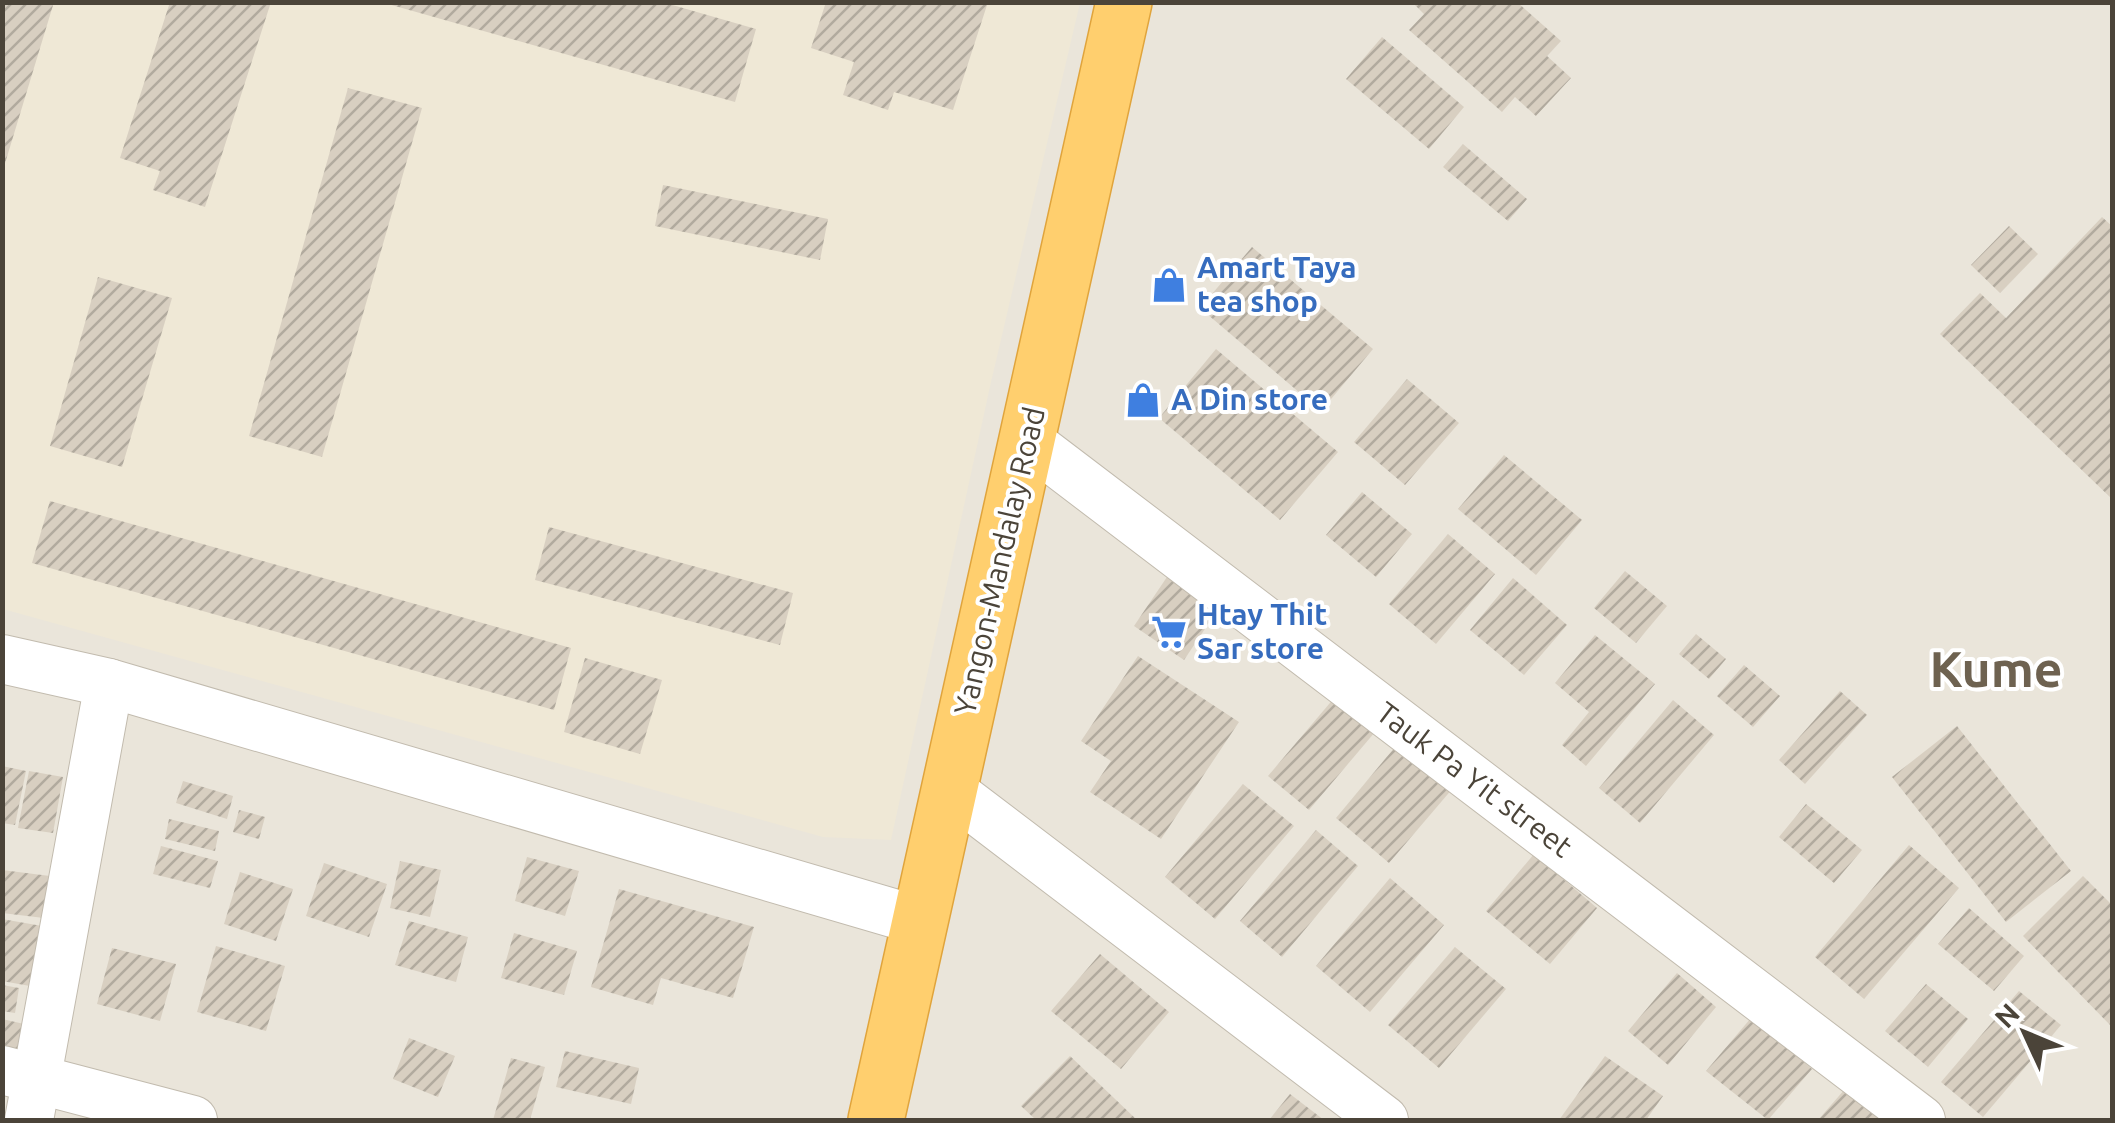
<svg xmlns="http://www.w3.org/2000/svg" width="2115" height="1123" font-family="Ubuntu,sans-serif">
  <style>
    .residential { fill: #eae5da }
    .education { fill: #efe8d6 }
    .building { fill: url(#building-hatch) }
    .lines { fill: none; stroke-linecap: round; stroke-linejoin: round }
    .street-casing { stroke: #c2bbae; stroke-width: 50 }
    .highway-casing { stroke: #e0a43c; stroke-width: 58 }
    .street { stroke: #fff; stroke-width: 48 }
    .highway { stroke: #ffcf6e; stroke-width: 55 }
    .labels { text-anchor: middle; stroke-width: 8; stroke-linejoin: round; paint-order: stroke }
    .shop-label { font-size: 30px; font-weight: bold; fill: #366cbe; stroke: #fff; text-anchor: start }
    .street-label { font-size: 30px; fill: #4b4439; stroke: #fff }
    .town-label { font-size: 50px; font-weight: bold; fill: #6e6250; stroke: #fff }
  </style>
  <defs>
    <pattern id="building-hatch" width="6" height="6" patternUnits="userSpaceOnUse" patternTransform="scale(2.5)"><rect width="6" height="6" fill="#d8cfc1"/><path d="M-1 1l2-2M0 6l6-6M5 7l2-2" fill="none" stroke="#b1aa9e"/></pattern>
  </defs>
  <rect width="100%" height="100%" fill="#f6f3ec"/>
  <rect class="residential" x="3" y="3" width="2109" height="1117"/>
  <path class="education" d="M2,3H1080L991,382L891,840L823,837L3,609Z"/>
  <g class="building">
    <path d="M2,2H54L3,170H2Z"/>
    <path d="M170,2H271L205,207L153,190L160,171L120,158Z"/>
    <path d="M662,2L756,29L735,102L388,4Z"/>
    <path d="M826,2H988L953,110L894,92L888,110L843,95L854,62L811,48Z"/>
    <path d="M1412,2H1517L1561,41L1547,56L1571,78L1536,116L1515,97L1502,112L1409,30L1424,14Z"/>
    <path d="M1382,37L1464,107L1429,149L1346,79Z"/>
    <path d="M348,88L422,108L322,457L249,436Z"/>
    <path d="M1463,144L1527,199L1508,221L1443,167Z"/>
    <path d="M663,185L828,219L820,260L655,226Z"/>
    <path d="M2102,217L2112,226V499L1940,334L1980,293L2006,318Z"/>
    <path d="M2009,226L2038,254L2000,293L1971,265Z"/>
    <path d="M1252,247L1373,349L1321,411L1200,308Z"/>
    <path d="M98,277L172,298L122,467L50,446Z"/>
    <path d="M1216,349L1338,452L1280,520L1159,418Z"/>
    <path d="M1407,379L1459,423L1405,485L1354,442Z"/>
    <path d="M1504,455L1582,520L1536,575L1458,509Z"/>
    <path d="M1362,492L1412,534L1376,577L1326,535Z"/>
    <path d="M50,501L571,648L554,710L32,563Z"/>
    <path d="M549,527L793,593L780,645L535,580Z"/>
    <path d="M1448,534L1495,574L1436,644L1389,604Z"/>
    <path d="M1171,571L1221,605L1184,660L1134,626Z"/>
    <path d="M1625,571L1667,606L1636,643L1594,608Z"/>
    <path d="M1513,578L1567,625L1524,675L1470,630Z"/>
    <path d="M1696,634L1726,659L1709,679L1679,654Z"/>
    <path d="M1595,635L1655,684L1586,766L1562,745L1589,712L1555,683Z"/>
    <path d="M1138,656L1239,722L1161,839L1090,792L1111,761L1081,741Z"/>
    <path d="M585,658L662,680L640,754L564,732Z"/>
    <path d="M1744,665L1780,696L1753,727L1717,696Z"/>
    <path d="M1840,691L1867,715L1805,784L1779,760Z"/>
    <path d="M1335,697L1375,732L1309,810L1268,776Z"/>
    <path d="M1673,700L1714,735L1640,823L1599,788Z"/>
    <path d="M1957,726L2071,871L2006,922L1892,777Z"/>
    <path d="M1405,735L1459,781L1389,863L1336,818Z"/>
    <path d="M2,766L26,771L15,825L2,823Z"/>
    <path d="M29,771L63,777L53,833L18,828Z"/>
    <path d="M183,781L233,796L227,819L176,803Z"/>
    <path d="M1243,784L1294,826L1215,919L1165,877Z"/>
    <path d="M1806,804L1862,850L1834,883L1779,837Z"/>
    <path d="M239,810L265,817L259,839L233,832Z"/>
    <path d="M169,819L219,831L215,851L165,839Z"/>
    <path d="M1316,830L1358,866L1282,957L1240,921Z"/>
    <path d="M1909,845L1959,888L1864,999L1815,957Z"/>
    <path d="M161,846L218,861L210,888L153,874Z"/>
    <path d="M1534,854L1597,908L1550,964L1486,911Z"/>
    <path d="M527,857L579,871L565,916L515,901Z"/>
    <path d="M400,861L441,870L430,917L390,908Z"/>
    <path d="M324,863L387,884L369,937L306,916Z"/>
    <path d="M2,870L50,876L44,918L2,913Z"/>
    <path d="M240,872L293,889L276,941L224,924Z"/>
    <path d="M2083,876L2112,905V1027L2023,936Z"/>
    <path d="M1390,878L1444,925L1370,1012L1316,966Z"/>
    <path d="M619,889L754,927L733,998L661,978L653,1005L591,987Z"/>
    <path d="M1969,908L2024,956L1994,991L1938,944Z"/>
    <path d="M2,919L42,926L30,986L2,981Z"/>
    <path d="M409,921L468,937L456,982L395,965Z"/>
    <path d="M514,933L577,951L564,995L501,978Z"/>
    <path d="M216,946L285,966L266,1031L197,1012Z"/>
    <path d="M1455,947L1506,989L1439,1068L1388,1025Z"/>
    <path d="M112,948L176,964L160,1021L97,1004Z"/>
    <path d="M1100,954L1169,1012L1121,1069L1051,1011Z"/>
    <path d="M1677,973L1716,1007L1668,1065L1628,1031Z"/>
    <path d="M1926,984L1968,1019L1928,1067L1885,1031Z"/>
    <path d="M2,985L19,988L15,1013L2,1011Z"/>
    <path d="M2019,991L2061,1025L1983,1117L1941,1082Z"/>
    <path d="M1751,1018L1812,1069L1768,1120L1706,1071Z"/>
    <path d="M2,1019L42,1028L36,1054L2,1047Z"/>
    <path d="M409,1038L455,1056L438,1097L393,1079Z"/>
    <path d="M565,1051L639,1068L631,1104L556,1087Z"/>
    <path d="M1070,1056L1137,1120H1036L1021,1106Z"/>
    <path d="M1605,1056L1663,1096L1646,1120H1559Z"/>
    <path d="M511,1058L545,1067L530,1120H493Z"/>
    <path d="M1845,1089L1882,1120H1818Z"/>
    <path d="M1290,1094L1324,1120H1269Z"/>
  </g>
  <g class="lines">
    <defs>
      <g id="street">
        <path d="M1027,440L1921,1120"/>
        <path d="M2,659L109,683L920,921"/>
        <path d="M949,789L1384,1120"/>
        <path d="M2,1070L193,1120"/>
        <path d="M29,1120L109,683"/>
      </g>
      <path id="highway" d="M876,1120L1124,2"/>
    </defs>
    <use href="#street" class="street-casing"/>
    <use href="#highway" class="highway-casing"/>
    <use href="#street" class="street"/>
    <use href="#highway" class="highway"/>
  </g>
  <defs>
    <symbol id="shop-bare" viewBox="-9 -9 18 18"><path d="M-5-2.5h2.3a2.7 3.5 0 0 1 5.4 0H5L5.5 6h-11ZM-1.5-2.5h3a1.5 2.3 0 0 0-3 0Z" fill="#3f7fe0" stroke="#fff" stroke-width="2.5" paint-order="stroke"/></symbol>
    <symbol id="supermarket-bare" viewBox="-9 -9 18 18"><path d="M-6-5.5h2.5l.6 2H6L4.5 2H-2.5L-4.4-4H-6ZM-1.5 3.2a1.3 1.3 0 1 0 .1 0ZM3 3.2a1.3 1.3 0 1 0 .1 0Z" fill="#3f7fe0" stroke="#fff" stroke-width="2.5" paint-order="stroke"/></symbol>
  </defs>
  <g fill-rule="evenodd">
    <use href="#shop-bare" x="1144" y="260" width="50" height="50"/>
    <use href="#shop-bare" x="1118" y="375" width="50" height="50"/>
    <use href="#supermarket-bare" x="1144" y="607" width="50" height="50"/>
  </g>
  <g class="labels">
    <g class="shop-label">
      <text x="1197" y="278">Amart Taya<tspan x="1197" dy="34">tea shop</tspan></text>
      <text x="1171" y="410">A Din store</text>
      <text x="1197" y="625">Htay Thit<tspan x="1197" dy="34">Sar store</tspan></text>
    </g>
    <g class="street-label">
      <text transform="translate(1000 561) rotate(-77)" y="10">Yangon-Mandalay Road</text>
      <text transform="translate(1474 780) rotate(37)" y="10">Tauk Pa Yit street</text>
    </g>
    <g class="town-label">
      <text x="1996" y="687">Kume</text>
    </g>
  </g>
  <rect width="2115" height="1123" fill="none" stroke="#4b4439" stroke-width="10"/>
  <g transform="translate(2025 1033) rotate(314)" stroke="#ffffff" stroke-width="8" paint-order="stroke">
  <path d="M0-8L18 38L0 25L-18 38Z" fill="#4b4439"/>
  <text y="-15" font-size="28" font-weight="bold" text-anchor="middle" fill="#4b4439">N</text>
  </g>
</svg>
